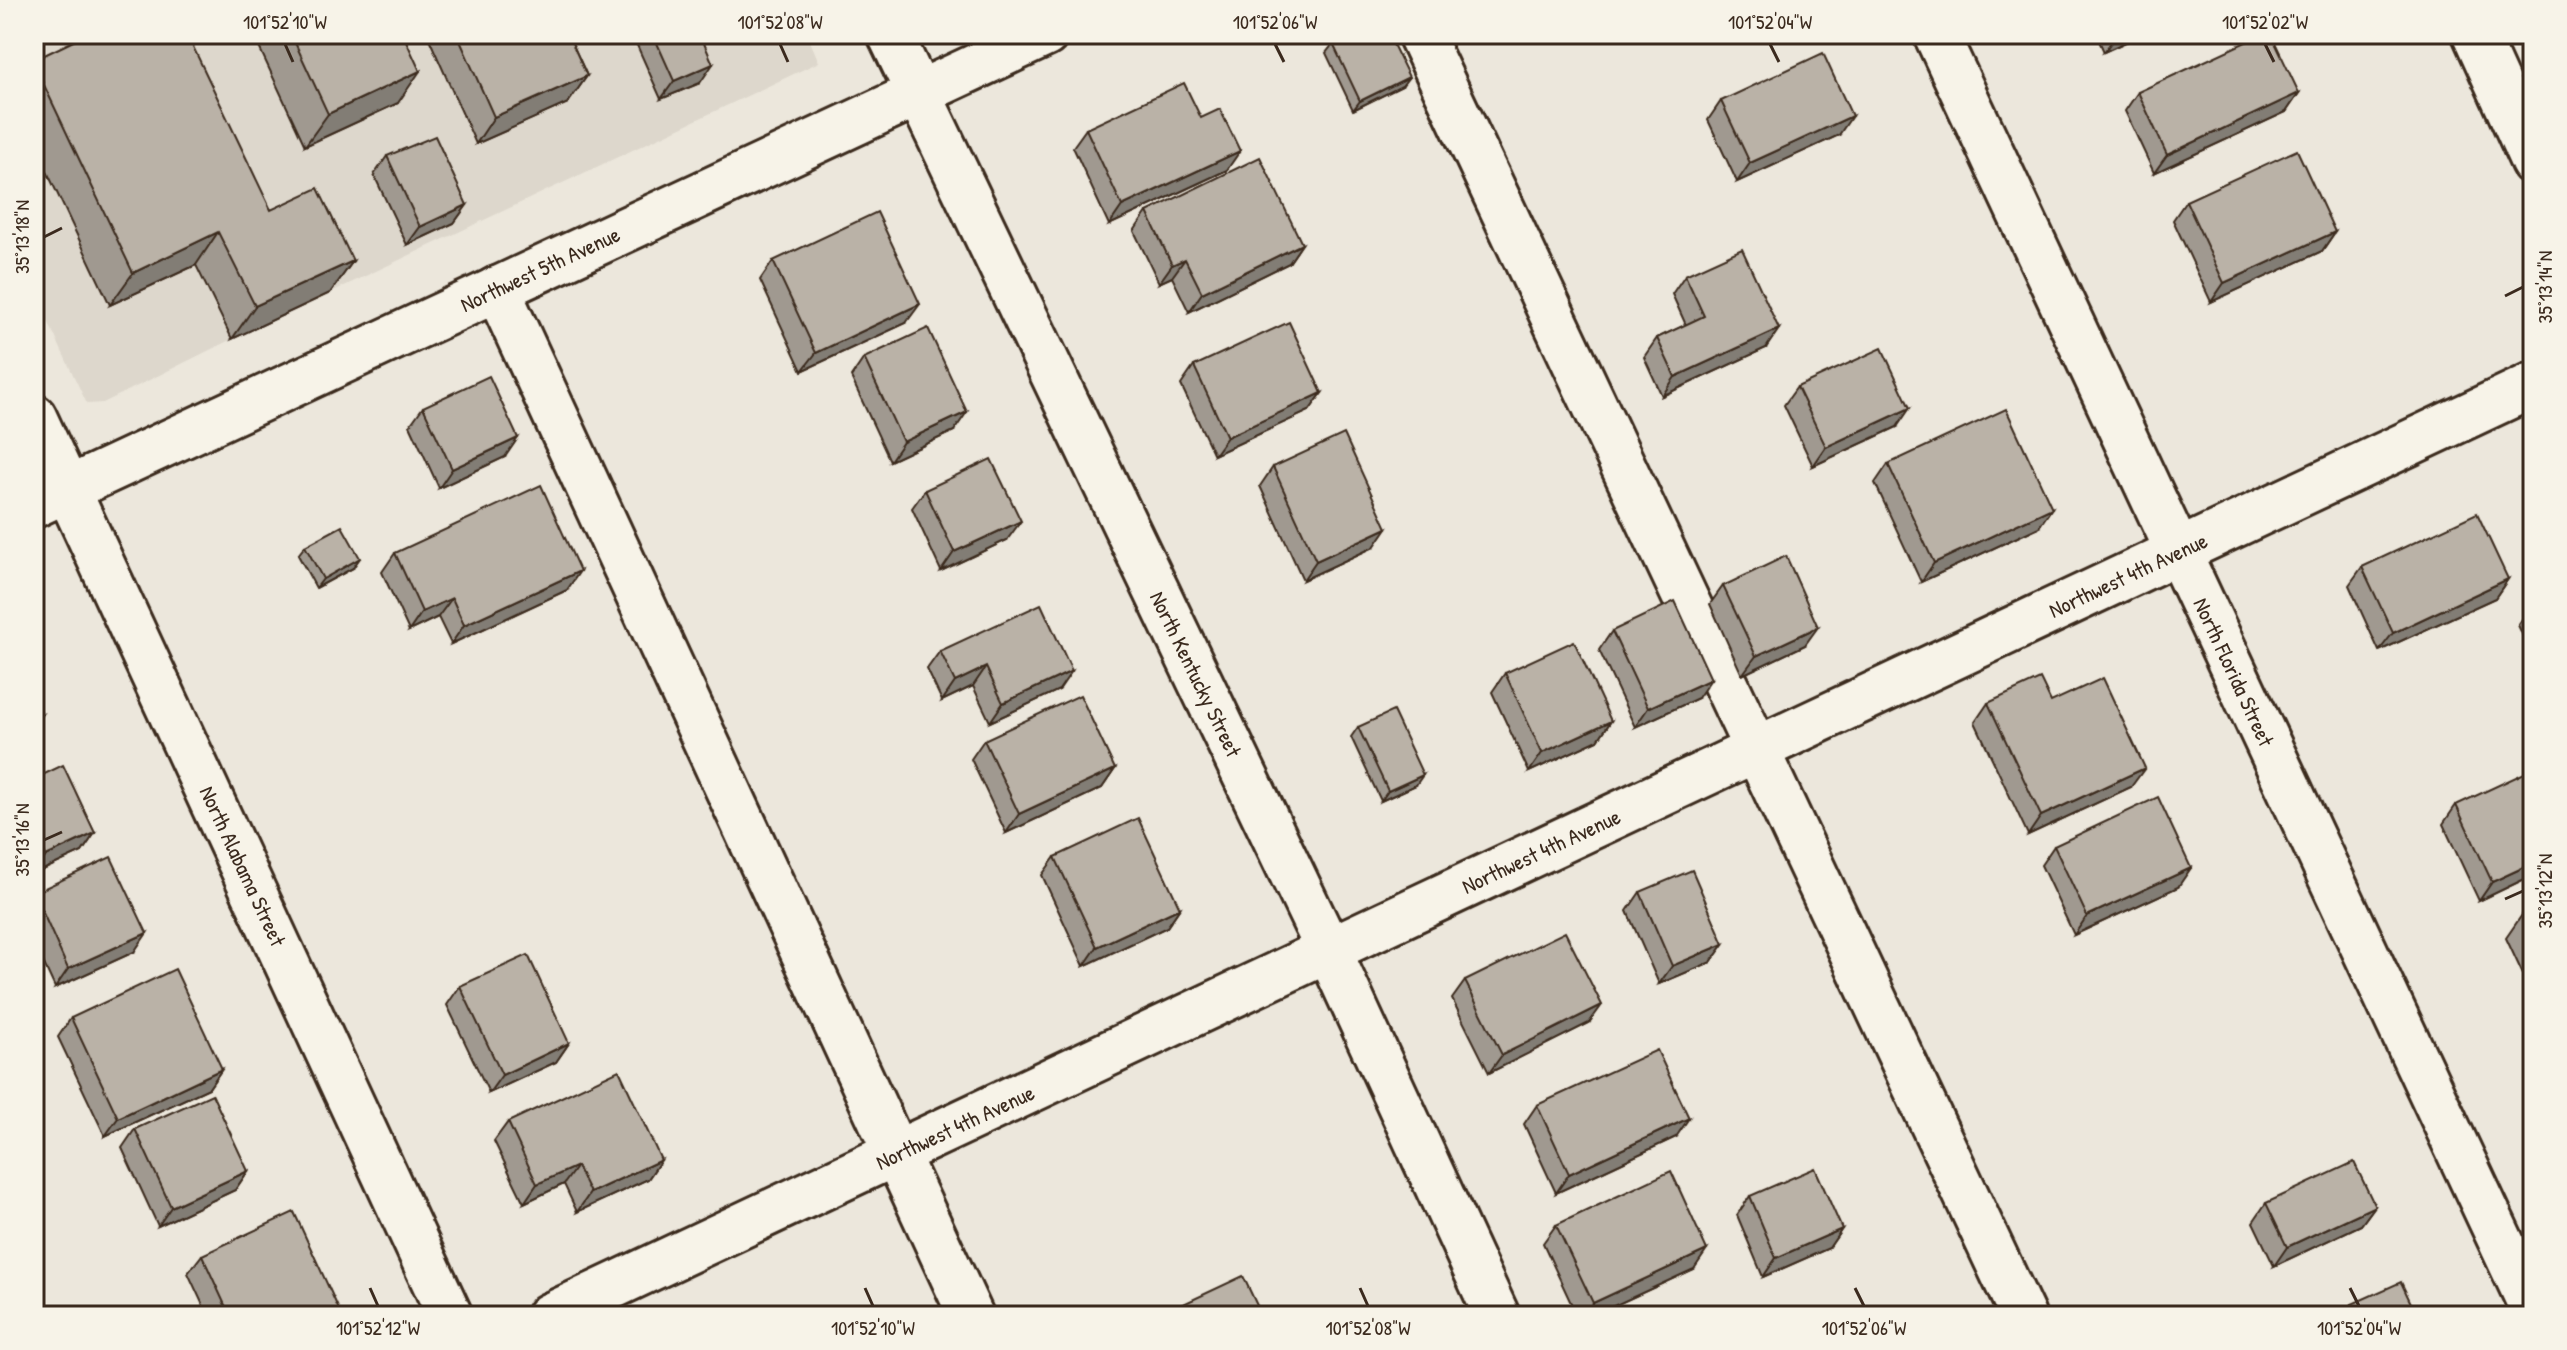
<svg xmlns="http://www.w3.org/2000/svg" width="2567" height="1350" font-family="'Patrick Hand',sans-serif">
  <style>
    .built { fill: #ddd7cc }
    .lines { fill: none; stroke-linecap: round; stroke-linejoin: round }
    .minor-casing { stroke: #3b2a1e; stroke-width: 50 }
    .minor { stroke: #f7f3e8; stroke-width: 44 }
    .wall { fill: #a09990; stroke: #3b2a1e; stroke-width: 2 }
    .shaded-wall { fill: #827d75; stroke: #3b2a1e; stroke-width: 2 }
    .building { fill: #bab2a7; stroke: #3b2a1e; stroke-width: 2 }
    .ticks { fill: none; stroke: #3b2a1e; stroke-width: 3 }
    .labels { text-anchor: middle; stroke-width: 8; stroke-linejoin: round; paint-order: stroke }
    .street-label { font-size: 22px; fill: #3b2a1e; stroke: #f7f3e8 }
    .neatline { fill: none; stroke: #3b2a1e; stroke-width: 3 }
    .ticks-label { font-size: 20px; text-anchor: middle; fill: #3b2a1e }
  </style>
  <rect width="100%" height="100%" fill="#ece7dc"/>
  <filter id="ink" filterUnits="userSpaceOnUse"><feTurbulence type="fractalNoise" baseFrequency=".0125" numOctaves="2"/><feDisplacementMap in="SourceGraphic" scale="16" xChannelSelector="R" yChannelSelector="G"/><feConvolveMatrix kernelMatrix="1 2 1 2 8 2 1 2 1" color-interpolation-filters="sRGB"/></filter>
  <g filter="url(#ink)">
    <path class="built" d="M34,34H807L819,62L232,339L103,403L87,404L34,292Z"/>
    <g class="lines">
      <defs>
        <g id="minor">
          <path d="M890,34L1329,951L1497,1316"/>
          <path d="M1420,34L2023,1316"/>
          <path d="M1936,34L2533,1310"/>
          <path d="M2475,34L2533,162"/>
          <path d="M497,289L971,1316"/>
          <path d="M34,417L450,1316"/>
          <path d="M34,505L1046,34"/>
          <path d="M549,1316L2533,385"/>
        </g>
      </defs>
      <use href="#minor" class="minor-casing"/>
      <use href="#minor" class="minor"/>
    </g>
    <g class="wall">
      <path d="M253,34H403L398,103L305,146Z"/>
      <path d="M427,34H568L587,76L568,103L476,144Z"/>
      <path d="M632,34H700V83L661,99Z"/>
      <path d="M2096,34H2143L2104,52Z"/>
      <path d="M1333,44L1402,86L1353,110L1326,53Z"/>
      <path d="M34,60L353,261L330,293L232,339L196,265L110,305L34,144Z"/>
      <path d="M2138,92L2299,93L2286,112L2154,173L2125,111Z"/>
      <path d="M1721,101L1839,135L1737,182L1708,120Z"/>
      <path d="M1201,118L1227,170L1109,225L1073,147L1086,129Z"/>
      <path d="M387,156L467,205L454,223L407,245L374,175Z"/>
      <path d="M2186,201L2335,232L2322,251L2211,302L2173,220Z"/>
      <path d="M1147,212L1302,244L1289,263L1189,312L1172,277L1159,283L1134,231Z"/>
      <path d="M773,261L906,323L802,371L760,280Z"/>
      <path d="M1685,275L1766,348L1662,396L1644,357L1657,338L1686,325L1672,294Z"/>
      <path d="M864,358L954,431L890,461L851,377Z"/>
      <path d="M1194,366L1322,393L1309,411L1214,455L1181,385Z"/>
      <path d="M1797,387L1897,427L1813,466L1784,405Z"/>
      <path d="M423,407L505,457L439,488L410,425Z"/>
      <path d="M1888,464L2039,527L1921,582L1875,483Z"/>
      <path d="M1273,467L1374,547L1303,580L1260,486Z"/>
      <path d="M925,490L1007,540L941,571L912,508Z"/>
      <path d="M305,546L353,568L316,588L298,555Z"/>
      <path d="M395,553L567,590L451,644L438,617L409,631L382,572Z"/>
      <path d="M2362,567L2508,579L2495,598L2379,651L2349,585Z"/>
      <path d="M1723,586L1805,645L1742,675L1710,604Z"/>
      <path d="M2533,605V658L2518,625L2531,606Z"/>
      <path d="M1612,631L1698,698L1635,727L1599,650Z"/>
      <path d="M940,651L1059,690L990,722L973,686L942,701L927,669Z"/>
      <path d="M1505,673L1611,721L1598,740L1529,772L1492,692Z"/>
      <path d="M2051,702L2131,787L2028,835L1975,722L1988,703Z"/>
      <path d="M1358,727L1416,785L1381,801L1351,737Z"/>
      <path d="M984,740L1115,769L1102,788L1006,833L971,759Z"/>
      <path d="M34,779L95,833L82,852L34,874Z"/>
      <path d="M2456,805L2533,875L2479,901L2443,824Z"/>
      <path d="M2054,846L2178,887L2074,935L2041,865Z"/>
      <path d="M1055,857L1180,908L1167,927L1084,966L1042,875Z"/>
      <path d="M1640,892L1724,944L1711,962L1659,984L1627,911Z"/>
      <path d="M34,893L134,952L55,988L34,942Z"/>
      <path d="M2533,907V996L2506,938L2524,912Z"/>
      <path d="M1465,981L1589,1023L1489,1073L1452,999Z"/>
      <path d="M460,986L569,1043L556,1062L489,1093L447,1005Z"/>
      <path d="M71,1018L222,1069L209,1088L105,1136L58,1037Z"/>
      <path d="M1537,1105L1676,1137L1556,1193L1524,1124Z"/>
      <path d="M508,1122L661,1160L648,1179L577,1212L564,1184L524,1203L494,1141Z"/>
      <path d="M135,1129L248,1171L235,1190L158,1226L122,1148Z"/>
      <path d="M1750,1196L1842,1229L1829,1248L1763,1277L1737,1215Z"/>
      <path d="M2266,1203L2375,1206L2361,1225L2274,1266L2253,1222Z"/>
      <path d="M1556,1225L1694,1269L1592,1316H1577L1543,1243Z"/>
      <path d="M202,1255L340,1312L337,1316H208L188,1273Z"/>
      <path d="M2352,1304L2417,1316H2344Z"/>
    </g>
    <g class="shaded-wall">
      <path d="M2117,34H2143L2104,52Z"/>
      <path d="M713,64L700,83L661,99L674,81Z"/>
      <path d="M420,71L398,103L305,146L328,114Z"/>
      <path d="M587,76L568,103L476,144L494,117Z"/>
      <path d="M1409,77L1402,86L1353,110L1360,101Z"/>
      <path d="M2299,93L2286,112L2154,173L2167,155Z"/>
      <path d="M1852,116L1839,135L1737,182L1750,163Z"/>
      <path d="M1240,151L1227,170L1109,225L1122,206Z"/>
      <path d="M467,205L454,223L407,245L420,227Z"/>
      <path d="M218,232L196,265L110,305L133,273Z"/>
      <path d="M2335,232L2322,251L2211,302L2224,283Z"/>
      <path d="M1302,244L1289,263L1189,312L1202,293Z"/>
      <path d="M1185,259L1172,277L1159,283L1172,265Z"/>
      <path d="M353,261L330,293L232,339L255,306Z"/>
      <path d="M920,304L906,323L802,371L816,353Z"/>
      <path d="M1779,329L1766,348L1662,396L1675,377Z"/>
      <path d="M1322,393L1309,411L1214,455L1227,437Z"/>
      <path d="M1910,408L1897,427L1813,466L1826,447Z"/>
      <path d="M967,412L954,431L890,461L903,442Z"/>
      <path d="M518,438L505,457L439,488L452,469Z"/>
      <path d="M2052,508L2039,527L1921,582L1934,563Z"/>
      <path d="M1021,521L1007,540L941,571L954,552Z"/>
      <path d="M1387,528L1374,547L1303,580L1316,561Z"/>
      <path d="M360,558L353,568L316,588L323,579Z"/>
      <path d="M580,571L567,590L451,644L464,625Z"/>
      <path d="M2508,579L2495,598L2379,651L2393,633Z"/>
      <path d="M452,598L438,617L409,631L422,612Z"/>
      <path d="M1818,627L1805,645L1742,675L1756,656Z"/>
      <path d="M986,667L973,686L942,701L955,682Z"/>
      <path d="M1072,671L1059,690L990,722L1003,703Z"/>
      <path d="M1711,679L1698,698L1635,727L1648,708Z"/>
      <path d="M42,714L34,725V717Z"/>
      <path d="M1611,721L1598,740L1529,772L1542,753Z"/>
      <path d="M2145,768L2131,787L2028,835L2041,816Z"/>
      <path d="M1115,769L1102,788L1006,833L1019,814Z"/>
      <path d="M1423,775L1416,785L1381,801L1388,791Z"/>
      <path d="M95,833L82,852L34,874L46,856Z"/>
      <path d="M2533,863V875L2479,901L2492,882Z"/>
      <path d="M2191,868L2178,887L2074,935L2087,916Z"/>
      <path d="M1180,908L1167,927L1084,966L1097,947Z"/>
      <path d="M147,933L134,952L55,988L68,969Z"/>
      <path d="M1724,944L1711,962L1659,984L1672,966Z"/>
      <path d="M1602,1005L1589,1023L1489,1073L1502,1055Z"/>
      <path d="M569,1043L556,1062L489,1093L502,1075Z"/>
      <path d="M222,1069L209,1088L105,1136L118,1118Z"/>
      <path d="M1689,1118L1676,1137L1556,1193L1569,1174Z"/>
      <path d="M661,1160L648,1179L577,1212L590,1193Z"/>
      <path d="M577,1166L564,1184L524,1203L537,1184Z"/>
      <path d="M248,1171L235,1190L158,1226L171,1207Z"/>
      <path d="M2375,1206L2361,1225L2274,1266L2287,1247Z"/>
      <path d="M1842,1229L1829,1248L1763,1277L1776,1258Z"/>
      <path d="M1707,1250L1694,1269L1592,1316H1584L1593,1303Z"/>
    </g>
    <g class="building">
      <path d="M88,34H187L271,210L318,188L353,261L255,306L218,232L133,273L34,64V60Z"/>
      <path d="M291,34H403L420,71L328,114Z"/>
      <path d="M457,34H568L587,76L494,117Z"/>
      <path d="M653,34H700L713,64L674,81Z"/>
      <path d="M1353,34H1388L1409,77L1360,101L1333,44Z"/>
      <path d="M2263,34H2271L2299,93L2167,155L2138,92Z"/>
      <path d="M1823,53L1852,116L1750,163L1721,101Z"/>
      <path d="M1184,83L1201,118L1220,109L1240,151L1122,206L1086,129Z"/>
      <path d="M435,136L467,205L420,227L387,156Z"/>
      <path d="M2297,150L2335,232L2224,283L2186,201Z"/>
      <path d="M1260,157L1302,244L1202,293L1185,259L1172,265L1147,212Z"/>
      <path d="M877,212L920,304L816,353L773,261Z"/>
      <path d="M1742,249L1779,329L1675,377L1657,338L1704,316L1685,275Z"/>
      <path d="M1289,322L1322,393L1227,437L1194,366Z"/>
      <path d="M928,328L967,412L903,442L864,358Z"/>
      <path d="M1882,348L1910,408L1826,447L1797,387Z"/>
      <path d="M489,376L518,438L452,469L423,407Z"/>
      <path d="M2006,409L2052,508L1934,563L1888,464Z"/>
      <path d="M1344,434L1387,528L1316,561L1273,467Z"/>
      <path d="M991,459L1021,521L954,552L925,490Z"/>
      <path d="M541,485L580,571L464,625L452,598L422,612L395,553Z"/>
      <path d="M2477,513L2508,579L2393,633L2362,567Z"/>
      <path d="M342,526L360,558L323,579L305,546Z"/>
      <path d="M1786,556L1818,627L1756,656L1723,586Z"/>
      <path d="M1675,601L1711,679L1648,708L1612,631Z"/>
      <path d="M1041,604L1072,671L1003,703L986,667L955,682L940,651Z"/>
      <path d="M1574,641L1611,721L1542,753L1505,673Z"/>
      <path d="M2103,678L2145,768L2041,816L1988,703L2040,679L2051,702Z"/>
      <path d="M1080,695L1115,769L1019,814L984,740Z"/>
      <path d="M34,697L42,714L34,717Z"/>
      <path d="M1393,711L1423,775L1388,791L1358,727Z"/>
      <path d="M63,765L95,833L46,856L34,830V779Z"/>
      <path d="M2533,769V863L2492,882L2456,805Z"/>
      <path d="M2158,797L2191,868L2087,916L2054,846Z"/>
      <path d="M1138,818L1180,908L1097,947L1055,857Z"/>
      <path d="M111,857L147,933L68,969L34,893Z"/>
      <path d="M1692,870L1724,944L1672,966L1640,892Z"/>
      <path d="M2533,907V930L2524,912Z"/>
      <path d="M1565,932L1602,1005L1502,1055L1465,981Z"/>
      <path d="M528,955L569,1043L502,1075L460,986Z"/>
      <path d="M175,969L222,1069L118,1118L71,1018Z"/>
      <path d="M1657,1050L1689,1118L1569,1174L1537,1105Z"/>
      <path d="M619,1070L661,1160L590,1193L577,1166L537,1184L508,1122Z"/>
      <path d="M212,1094L248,1171L171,1207L135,1129Z"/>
      <path d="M2354,1162L2375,1206L2287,1247L2266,1203Z"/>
      <path d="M1815,1168L1842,1229L1776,1258L1750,1196Z"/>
      <path d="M1671,1171L1707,1250L1593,1303L1556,1225Z"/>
      <path d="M294,1212L340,1312L331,1316H230L202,1255Z"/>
      <path d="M1243,1276L1262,1316H1158Z"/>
      <path d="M2401,1282L2417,1316H2357L2352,1304Z"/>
    </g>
  </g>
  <path class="ticks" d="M285,44L293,62M780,44L788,62M1275,44L1284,62M1770,44L1779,62M2265,44L2274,62M44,237L62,228M2505,296L2523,287M44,840L62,832M2505,899L2523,891M370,1288L378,1306M865,1288L873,1306M1360,1288L1368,1306M1855,1288L1864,1306M2350,1288L2359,1306"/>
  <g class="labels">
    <g class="street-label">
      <text transform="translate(540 269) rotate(-25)" y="8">Northwest 5th Avenue</text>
      <text transform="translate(2128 575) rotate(-25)" y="8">Northwest 4th Avenue</text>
      <text transform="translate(2234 672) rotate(65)" y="8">North Florida Street</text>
      <text transform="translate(1196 674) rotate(64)" y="8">North Kentucky Street</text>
      <text transform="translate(1541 851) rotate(-25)" y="8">Northwest 4th Avenue</text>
      <text transform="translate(243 866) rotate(65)" y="8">North Alabama Street</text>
      <text transform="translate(955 1127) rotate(-25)" y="8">Northwest 4th Avenue</text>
    </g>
  </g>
  <rect width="2567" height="1350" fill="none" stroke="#f7f3e8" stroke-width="88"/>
  <rect x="44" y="44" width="2479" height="1262" class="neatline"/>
  <g class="ticks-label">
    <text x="285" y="29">101°52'10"W</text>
    <text x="780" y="29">101°52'08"W</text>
    <text x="1275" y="29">101°52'06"W</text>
    <text x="1770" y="29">101°52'04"W</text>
    <text x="2265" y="29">101°52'02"W</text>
    <text transform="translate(22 237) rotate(-90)" y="7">35°13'18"N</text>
    <text transform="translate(2545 287) rotate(-90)" y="7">35°13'14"N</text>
    <text transform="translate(22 840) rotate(-90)" y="7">35°13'16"N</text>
    <text transform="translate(2545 891) rotate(-90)" y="7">35°13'12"N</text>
    <text x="378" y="1335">101°52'12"W</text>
    <text x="873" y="1335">101°52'10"W</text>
    <text x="1368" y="1335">101°52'08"W</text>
    <text x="1864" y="1335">101°52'06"W</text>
    <text x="2359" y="1335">101°52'04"W</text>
  </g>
</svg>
